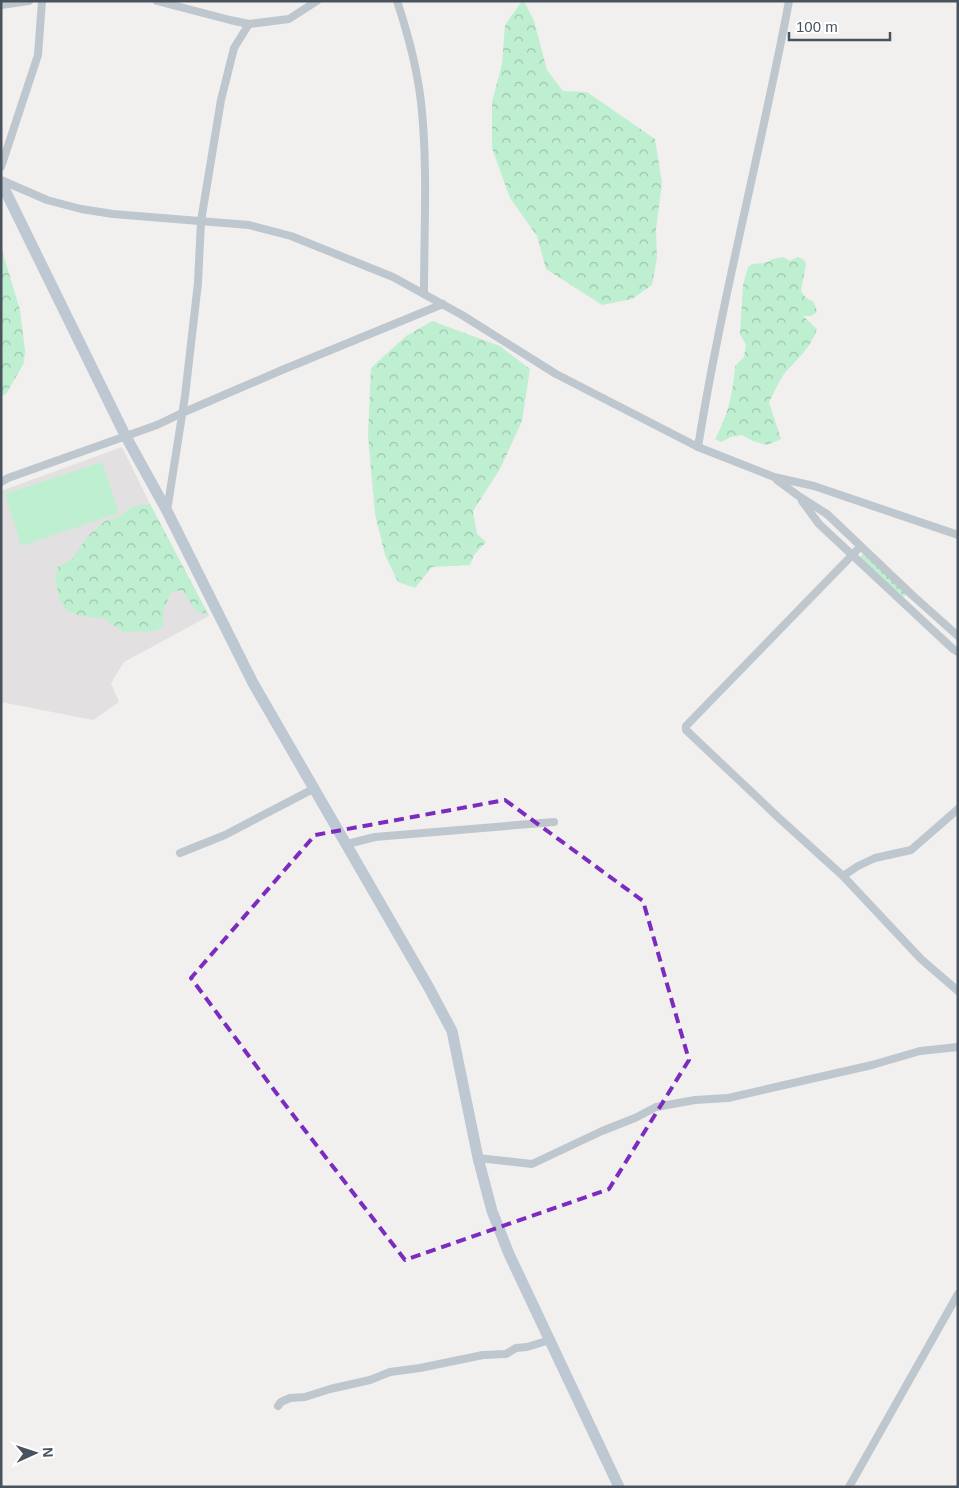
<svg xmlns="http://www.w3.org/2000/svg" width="959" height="1488" font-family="Helvetica,sans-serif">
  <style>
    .education { fill: #e3e0e1 }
    .grass { fill: url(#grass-dots) }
    .forest { fill: url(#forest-crowns) }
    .pitch { fill: #bfefd1 }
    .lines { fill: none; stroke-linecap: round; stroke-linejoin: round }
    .street { stroke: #bec7ce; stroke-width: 8 }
    .secondary { stroke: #bdc8d3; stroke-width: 11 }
    .marked { fill: none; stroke: #7b2cbf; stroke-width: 4; stroke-dasharray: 10 6; stroke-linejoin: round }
  </style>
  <defs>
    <pattern id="grass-dots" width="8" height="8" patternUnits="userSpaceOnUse" patternTransform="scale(1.25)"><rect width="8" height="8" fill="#bfefd1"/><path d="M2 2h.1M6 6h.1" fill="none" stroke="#9dc4ad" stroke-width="1.8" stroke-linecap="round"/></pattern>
    <pattern id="forest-crowns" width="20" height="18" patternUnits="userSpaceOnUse" patternTransform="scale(1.25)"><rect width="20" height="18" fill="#bfefd1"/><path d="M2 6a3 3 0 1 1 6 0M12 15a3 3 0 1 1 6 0" fill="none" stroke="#9dc4ad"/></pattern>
  </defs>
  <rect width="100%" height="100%" fill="#f2efef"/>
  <path class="education" d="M122,447L150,504L209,616L124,662L111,683L119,702L93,720L1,702V491Z"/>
  <path class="grass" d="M863,554L905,592V596L901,597L860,558L861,555Z"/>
  <g class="forest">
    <path d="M522,1H524L534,21L547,70L563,91L587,92L655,139L662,183L656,230L657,258L652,285L632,299L602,305L546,269L537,236L510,198L492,148V102L502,64L505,25Z"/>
    <path d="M1,247L20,310L25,351L24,363L6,394L1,396Z"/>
    <path d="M783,257L790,261L798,257L804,260L806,264L801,291L806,298L814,302L817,312L811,316H803L817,329C811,348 796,360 784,374C778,383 774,393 769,402L781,439L767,445L753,441L742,435L731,437L721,442L715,439C728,416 733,392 735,366L744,357L746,345L740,334L743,285L748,267L752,264L765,263L773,259Z"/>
    <path d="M432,321L500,346L530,369L522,421L500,469L473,511L477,534L486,542L474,555L470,565L432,567L415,588L398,582L385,555L375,514L368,435L371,368L406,336Z"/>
    <path d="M150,504L209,616L195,610L182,590L171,592L164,609L163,627L151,632L140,631L123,632L103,618L90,617L77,615L66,610L60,601L55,578L58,567L72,559L87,537L105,521L119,517L133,506Z"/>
  </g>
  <path class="pitch" d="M102,462L119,513L21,546L5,494Z"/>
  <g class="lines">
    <g class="street">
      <path d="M157,1L230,20L249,24L289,19L317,1"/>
      <path d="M397,1C408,34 417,68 421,102C428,165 424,230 424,294"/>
      <path d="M1,5L29,1"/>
      <path d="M1,167L38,55L42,1"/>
      <path d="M1,180L47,200L81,209L113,214L249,225L291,236L393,277L462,315L556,374L698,447L774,477L814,486L958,535"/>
      <path d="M698,447C722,297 761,150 789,1"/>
      <path d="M777,480L800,497L827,514L911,594L958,636"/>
      <path d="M1,482L8,478L157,425L182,413L282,370L443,304"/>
      <path d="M802,501L819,524L953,649L958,652"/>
      <path d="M167,511L185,396L198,283L201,221L221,100L234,48L249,24"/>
      <path d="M860,547L686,726V730L780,819L843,876L921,959L958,991"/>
      <path d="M347,844L375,837L554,822"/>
      <path d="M180,853L225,835L315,788"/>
      <path d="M843,876L858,866L875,858L911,850L958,809"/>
      <path d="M478,1158L532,1164L602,1131L635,1118L656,1107L695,1100L728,1098L872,1065L920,1051L958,1047"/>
      <path d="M278,1406L281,1402L290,1398L305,1397L330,1389L370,1380L390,1372L420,1368L483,1355L506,1354L516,1348L527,1347L550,1340"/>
      <path d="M849,1487L958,1294"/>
    </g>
    <path class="secondary" d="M1,182L125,435L167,511L253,683L428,986L452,1031L478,1158L492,1211L509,1254L619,1487"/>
  </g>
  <path class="marked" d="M505,800L643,901L689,1060L609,1189L405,1260L280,1098L191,978L315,835Z"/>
  <rect width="959" height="1488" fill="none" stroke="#48535d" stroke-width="5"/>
  <g transform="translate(35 1453) rotate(87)" stroke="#ffffff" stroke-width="4" paint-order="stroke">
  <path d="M0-4L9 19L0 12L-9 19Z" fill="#48535d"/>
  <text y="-8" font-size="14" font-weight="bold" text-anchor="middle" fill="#48535d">N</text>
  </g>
  <path d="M789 32v8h101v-8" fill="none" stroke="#48535d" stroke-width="2.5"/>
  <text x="796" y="32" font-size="15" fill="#48535d" stroke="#ffffff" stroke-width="4" paint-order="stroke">100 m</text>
</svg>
